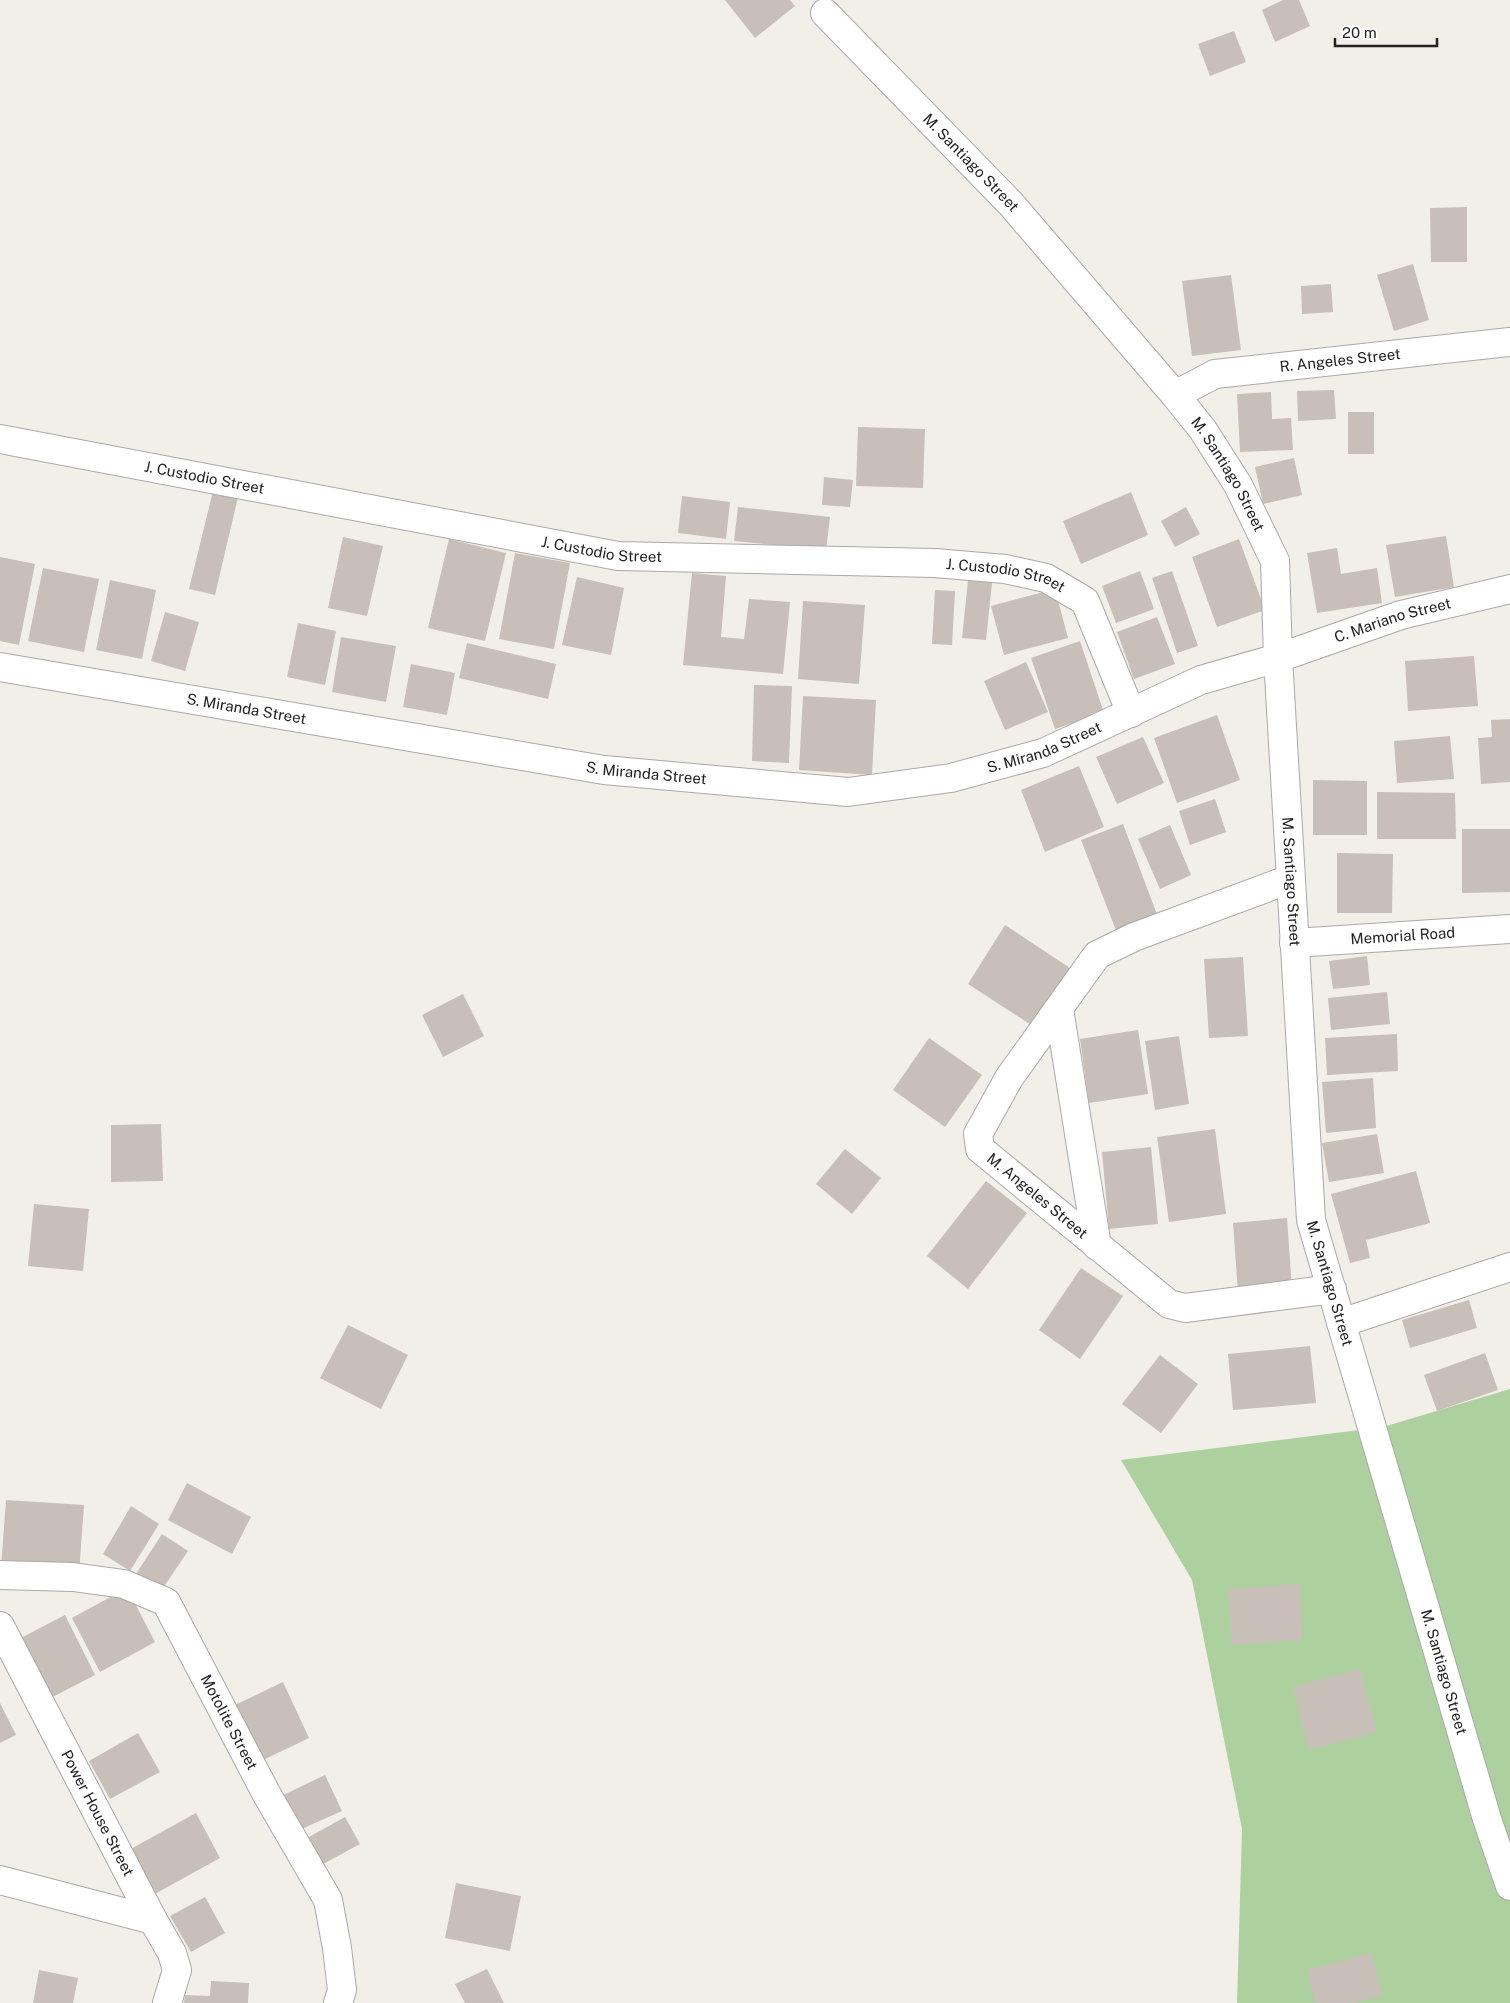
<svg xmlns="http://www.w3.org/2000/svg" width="1510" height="2003" font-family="'Public Sans',sans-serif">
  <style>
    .forest { fill: #add19e }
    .building { fill: #c7bfb8 }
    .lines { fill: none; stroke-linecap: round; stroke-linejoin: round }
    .minor-casing { stroke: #a9a9a9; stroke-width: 30 }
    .minor { stroke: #fff; stroke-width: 28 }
    .labels { text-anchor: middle; stroke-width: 4; stroke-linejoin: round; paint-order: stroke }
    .street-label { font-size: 15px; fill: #222; stroke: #fff }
  </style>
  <rect width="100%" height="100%" fill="#f2efe9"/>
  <path class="forest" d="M1510,1389V2003H1237L1242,1829L1192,1580L1121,1460L1383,1427Z"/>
  <g class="building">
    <path d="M725,0H790L795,6L755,38Z"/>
    <path d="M1283,0H1299L1310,26L1275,42L1262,10Z"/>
    <path d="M1234,31L1246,62L1210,76L1198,44Z"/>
    <path d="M1467,207V262H1431L1430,208Z"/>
    <path d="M1413,264L1429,320L1394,331L1377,275Z"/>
    <path d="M1231,275L1241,350L1192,356L1182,281Z"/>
    <path d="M1331,284L1333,312L1302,314L1301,286Z"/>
    <path d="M1334,390L1336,419L1298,421L1297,391Z"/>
    <path d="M1271,392L1272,419L1291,418L1293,450L1240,452L1237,394Z"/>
    <rect x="1348" y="412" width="26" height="42"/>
    <path d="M858,427L925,429L923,488L856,486Z"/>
    <path d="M1294,458L1302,495L1263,504L1255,467Z"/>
    <path d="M824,477L853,480L850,507L822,505Z"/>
    <path d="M213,491L238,497L215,595L189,589Z"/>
    <path d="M1131,492L1148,535L1081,564L1063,521Z"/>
    <path d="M682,496L730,502L726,539L678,533Z"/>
    <path d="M738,507L830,517L826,550L734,541Z"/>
    <path d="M1186,507L1200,534L1175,547L1161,521Z"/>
    <path d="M1446,536L1454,587L1395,597L1386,545Z"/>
    <path d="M343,537L383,546L367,616L328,608Z"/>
    <path d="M449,539L506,553L485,641L428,628Z"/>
    <path d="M1239,539L1265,610L1217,627L1192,557Z"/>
    <path d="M1337,548L1341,574L1377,568L1382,603L1317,613L1307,553Z"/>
    <path d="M515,553L570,563L554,649L499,639Z"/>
    <path d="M0,557L35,564L19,645L0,641Z"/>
    <path d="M43,568L99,579L84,652L28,641Z"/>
    <path d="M969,571L993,574L986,640L962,638Z"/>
    <path d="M1140,571L1154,609L1116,623L1102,586Z"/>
    <path d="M1172,571L1198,646L1177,653L1152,578Z"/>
    <path d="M692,573L726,576L721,637L744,639L749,599L790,602L783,674L683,665Z"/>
    <path d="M577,577L624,588L611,655L562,645Z"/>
    <path d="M110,580L156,590L142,659L96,650Z"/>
    <path d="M1055,589L1068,638L1004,655L991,606Z"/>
    <path d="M935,590L955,591L952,645L932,644Z"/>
    <path d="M803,601L865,605L859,684L798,679Z"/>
    <path d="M165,612L199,622L185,671L151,661Z"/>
    <path d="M1157,617L1175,664L1134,679L1117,632Z"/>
    <path d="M298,623L336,631L325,685L287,677Z"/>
    <path d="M341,637L396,646L386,702L332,692Z"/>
    <path d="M1080,641L1104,713L1055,729L1031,658Z"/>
    <path d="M467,643L556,664L548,699L459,678Z"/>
    <path d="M1474,656L1478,706L1408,711L1405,661Z"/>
    <path d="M1026,662L1048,712L1005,730L984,681Z"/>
    <path d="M411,664L455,673L447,715L403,707Z"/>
    <path d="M754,685L792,686L789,763L752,761Z"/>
    <path d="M803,696L876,700L872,775L799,770Z"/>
    <path d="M1217,715L1240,780L1177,803L1154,738Z"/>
    <path d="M1510,719V782L1481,784L1478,738L1492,737L1491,720Z"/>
    <path d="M1450,736L1454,779L1397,783L1394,741Z"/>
    <path d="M1143,737L1164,783L1117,804L1096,757Z"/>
    <path d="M1079,766L1104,827L1045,852L1021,790Z"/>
    <path d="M1313,780L1367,781V835H1313Z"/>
    <path d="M1377,792L1455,793L1456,839H1377Z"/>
    <path d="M1215,799L1226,832L1190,845L1179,811Z"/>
    <path d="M1123,824L1158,917L1117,933L1081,840Z"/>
    <path d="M1170,825L1191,875L1160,889L1138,839Z"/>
    <path d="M1462,829H1510V892L1462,893Z"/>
    <path d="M1337,853L1393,854L1392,913H1337Z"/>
    <path d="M1005,925L1076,972L1039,1030L968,984Z"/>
    <path d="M1367,956L1370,985L1333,989L1329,961Z"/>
    <path d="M1243,957L1248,1036L1209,1038L1204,959Z"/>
    <path d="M1387,992L1390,1024L1331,1030L1328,998Z"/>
    <path d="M463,994L484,1036L443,1057L422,1015Z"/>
    <path d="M1138,1030L1148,1094L1089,1103L1080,1039Z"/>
    <path d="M1397,1034L1398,1071L1327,1075L1325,1038Z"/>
    <path d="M1179,1036L1189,1104L1155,1110L1145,1041Z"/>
    <path d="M929,1038L982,1075L945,1127L893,1090Z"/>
    <path d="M1373,1078L1376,1128L1326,1133L1322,1082Z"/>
    <path d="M161,1124L163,1181L111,1182V1125Z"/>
    <path d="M1215,1129L1226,1214L1169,1222L1157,1137Z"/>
    <path d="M1377,1134L1384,1173L1329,1182L1322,1143Z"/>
    <path d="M1151,1147L1158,1224L1109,1229L1102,1152Z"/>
    <path d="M845,1149L881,1178L852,1214L816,1184Z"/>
    <path d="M1416,1171L1430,1223L1366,1240L1370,1258L1350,1263L1331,1194Z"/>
    <path d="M986,1181L1027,1213L968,1289L927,1256Z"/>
    <path d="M34,1204L89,1209L83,1271L28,1266Z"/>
    <path d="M1287,1218L1292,1288L1238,1292L1233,1223Z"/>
    <path d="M1081,1268L1123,1296L1080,1359L1039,1330Z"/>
    <path d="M1469,1300L1477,1328L1410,1348L1402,1320Z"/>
    <path d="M348,1325L408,1355L381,1409L320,1378Z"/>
    <path d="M1310,1346L1316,1403L1233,1410L1228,1354Z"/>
    <path d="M1485,1353L1498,1390L1437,1411L1424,1375Z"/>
    <path d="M1160,1355L1198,1384L1161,1433L1122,1404Z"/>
    <path d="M187,1483L251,1517L232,1554L168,1520Z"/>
    <path d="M6,1500L84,1505L79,1574L1,1568Z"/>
    <path d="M131,1506L159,1524L130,1571L103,1554Z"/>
    <path d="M162,1534L188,1551L161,1591L136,1574Z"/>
    <path d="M1300,1584L1303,1640L1232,1645L1228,1589Z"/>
    <path d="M127,1588L155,1642L100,1672L72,1618Z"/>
    <path d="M65,1615L95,1675L45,1701L15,1641Z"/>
    <path d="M1360,1669L1377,1732L1309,1750L1293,1687Z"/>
    <path d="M283,1682L309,1738L261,1761L235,1705Z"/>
    <path d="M0,1703L16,1735L0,1743Z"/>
    <path d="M138,1733L160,1772L110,1799L89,1761Z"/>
    <path d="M325,1775L342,1811L295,1832L279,1797Z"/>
    <path d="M196,1813L220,1858L153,1895L129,1850Z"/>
    <path d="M345,1817L360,1844L314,1869L300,1842Z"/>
    <path d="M456,1883L521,1896L510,1951L445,1938Z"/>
    <path d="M205,1897L225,1933L191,1952L170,1916Z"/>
    <path d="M1371,1953L1383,1995L1355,2003H1315L1307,1970Z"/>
    <path d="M487,1969L504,2003H465L455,1984Z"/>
    <path d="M39,1970L78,1978L73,2003H33Z"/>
    <path d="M211,1981L249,1983L248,2003H184L185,1995L210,1996Z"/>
  </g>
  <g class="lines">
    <defs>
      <g id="minor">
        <path id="s1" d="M825,13L1011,204L1175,395L1203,430L1238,485L1275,561L1278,658L1311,1220L1487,1819L1510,1886"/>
        <path id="s2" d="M1175,395L1215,374L1510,342"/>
        <path id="s3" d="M0,439L618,556L935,563L1005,569L1046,578L1085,601L1131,713"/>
        <path id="s4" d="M0,667L604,770L848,792L951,778L1043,753L1201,680L1278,658L1401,615L1510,589"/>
        <path id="s5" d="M1290,879L1134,937L1097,955L1009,1078L978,1134L980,1149L1169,1304L1185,1308L1332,1289"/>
        <path id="s6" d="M1294,943L1510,929"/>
        <path d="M1059,1009L1097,1246"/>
        <path d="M1341,1323L1510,1267"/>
        <path id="s7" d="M0,1575L73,1577L124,1584L166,1602L266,1793L328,1900L337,1948L342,1990L338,2003"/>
        <path id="s8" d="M0,1626L153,1920L172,1953L177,1970L167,2003"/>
        <path d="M0,1880L153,1920"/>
      </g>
    </defs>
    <use href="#minor" class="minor-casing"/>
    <use href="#minor" class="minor"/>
  </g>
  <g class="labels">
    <g class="street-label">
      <text dy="5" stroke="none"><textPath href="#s1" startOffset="209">M. Santiago Street</textPath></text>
      <text dy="5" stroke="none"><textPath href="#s2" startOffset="171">R. Angeles Street</textPath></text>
      <text dy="5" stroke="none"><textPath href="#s1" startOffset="614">M. Santiago Street</textPath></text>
      <text dy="5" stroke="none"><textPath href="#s3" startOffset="208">J. Custodio Street</textPath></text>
      <text dy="5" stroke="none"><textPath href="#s3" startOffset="612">J. Custodio Street</textPath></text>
      <text dy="5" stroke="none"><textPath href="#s3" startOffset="1018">J. Custodio Street</textPath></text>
      <text dy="5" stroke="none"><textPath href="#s4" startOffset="1432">C. Mariano Street</textPath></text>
      <text dy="5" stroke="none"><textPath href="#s4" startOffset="250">S. Miranda Street</textPath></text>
      <text dy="5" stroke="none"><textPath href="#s4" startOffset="1060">S. Miranda Street</textPath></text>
      <text dy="5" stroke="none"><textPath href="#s4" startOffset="655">S. Miranda Street</textPath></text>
      <text dy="5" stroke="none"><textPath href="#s1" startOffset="1034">M. Santiago Street</textPath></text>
      <text dy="5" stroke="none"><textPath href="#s6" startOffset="109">Memorial Road</textPath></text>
      <text dy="5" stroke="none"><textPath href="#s5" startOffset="512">M. Angeles Street</textPath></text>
      <text dy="5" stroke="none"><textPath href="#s1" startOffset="1439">M. Santiago Street</textPath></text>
      <text dy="5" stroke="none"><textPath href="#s1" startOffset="1844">M. Santiago Street</textPath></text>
      <text dy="5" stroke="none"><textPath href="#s7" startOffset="306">Motolite Street</textPath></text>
      <text dy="5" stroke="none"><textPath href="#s8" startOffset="211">Power House Street</textPath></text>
    </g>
  </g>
  <path d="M1335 38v8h102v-8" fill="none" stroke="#222222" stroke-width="2.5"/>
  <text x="1342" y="38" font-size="15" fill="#222222" stroke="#ffffff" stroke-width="4" paint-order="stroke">20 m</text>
</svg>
